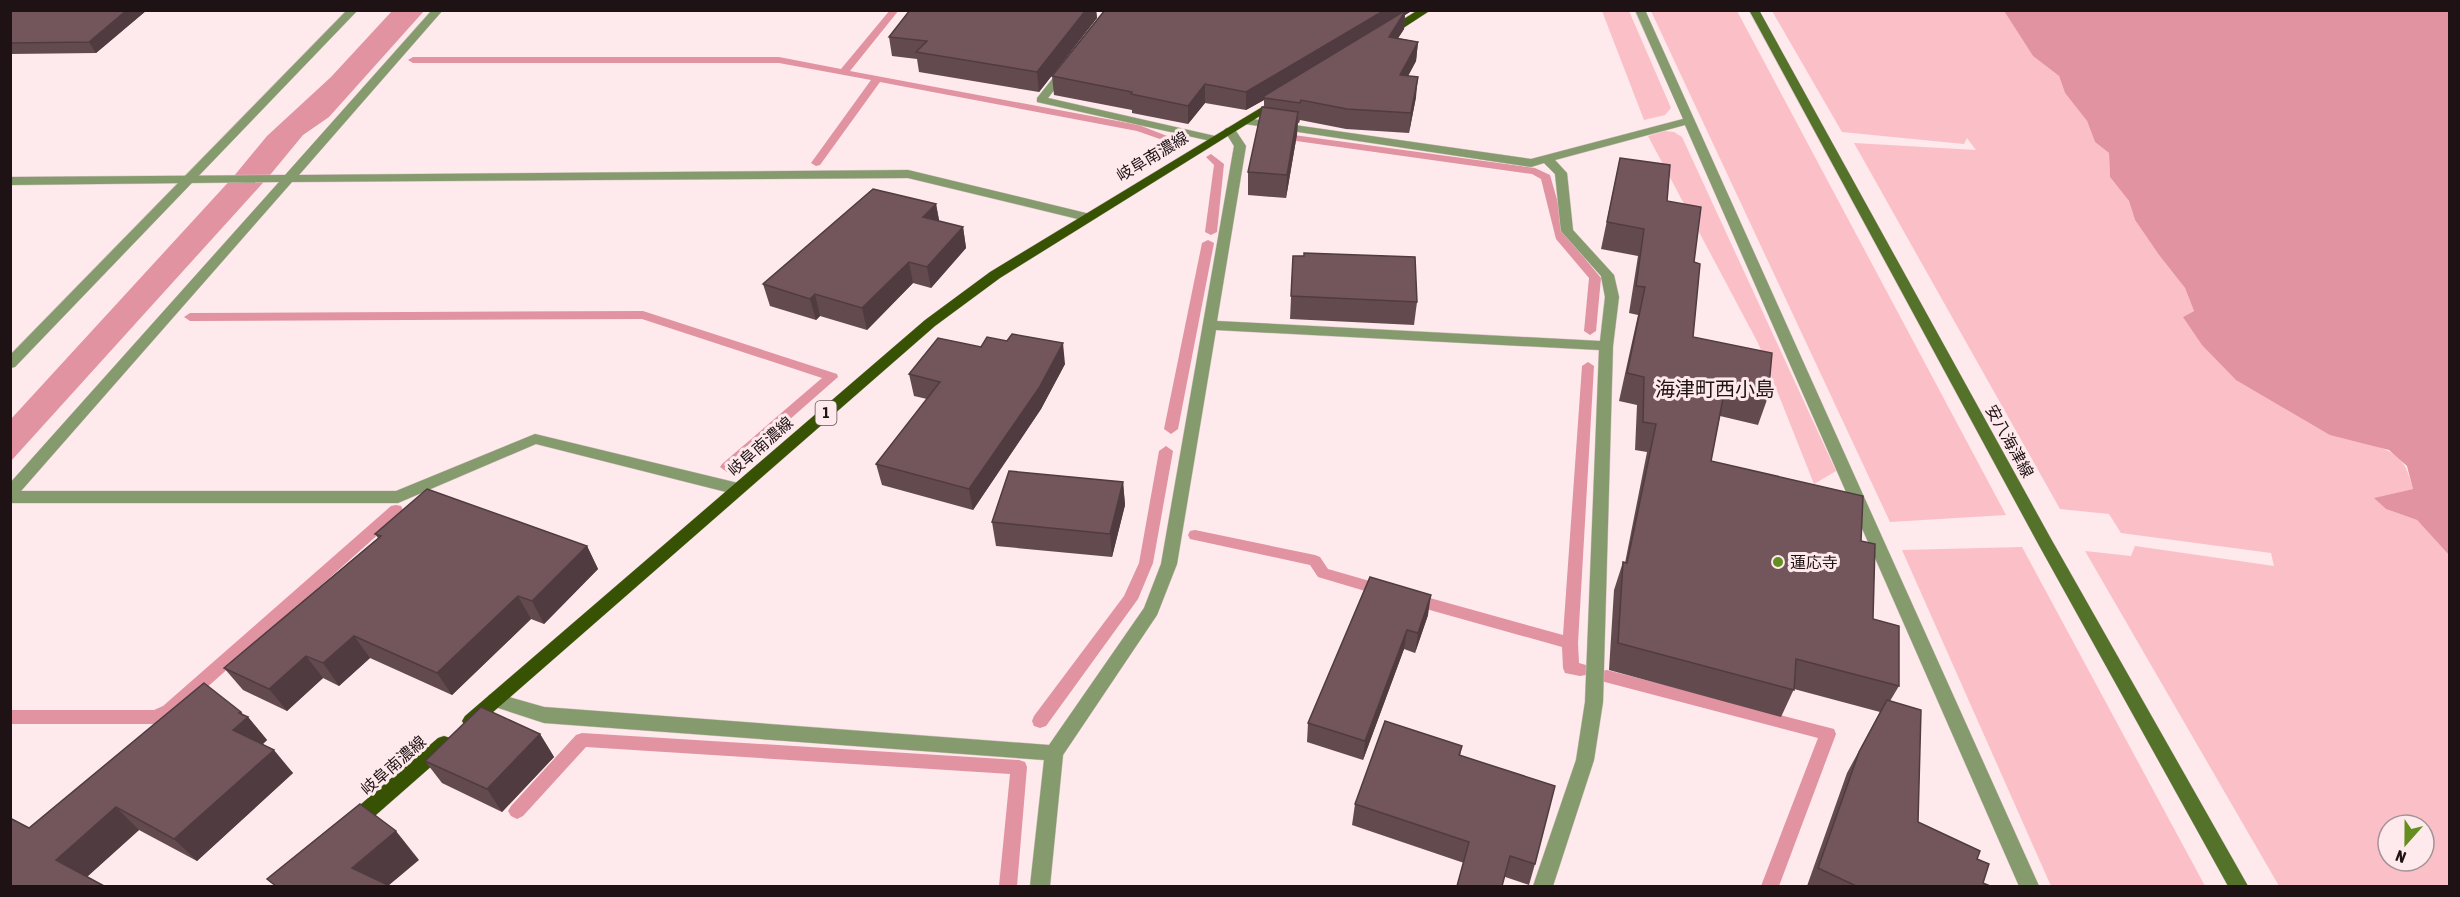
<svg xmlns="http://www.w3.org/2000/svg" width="2460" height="897" font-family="'Asap Condensed','Noto Sans JP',sans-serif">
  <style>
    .green { fill: #fbbfc8; fill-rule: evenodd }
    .water { fill: #e193a1 }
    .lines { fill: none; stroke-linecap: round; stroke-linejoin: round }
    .stream { fill: #e193a1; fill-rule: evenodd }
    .minor-casing { stroke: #dac7c9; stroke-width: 1 }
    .tertiary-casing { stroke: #dac7c9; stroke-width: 1 }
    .secondary-casing { stroke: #dac7c9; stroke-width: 1 }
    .primary-casing { stroke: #dac7c9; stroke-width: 1 }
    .minor { fill: #859b6d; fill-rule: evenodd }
    .tertiary { fill: #859b6d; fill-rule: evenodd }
    .secondary { fill: #54722a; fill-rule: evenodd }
    .primary { fill: #365202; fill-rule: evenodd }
    .wall { fill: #634a4e }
    .shaded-wall { fill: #503c40 }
    .building { fill: #73565b; stroke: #503c40; stroke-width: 1.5 }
    .poi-dot { fill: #648e1f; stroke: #fee9ec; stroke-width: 2 }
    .labels { text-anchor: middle; stroke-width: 6; stroke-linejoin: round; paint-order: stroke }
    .shield { fill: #fee9ec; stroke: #615255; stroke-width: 1.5 }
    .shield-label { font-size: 15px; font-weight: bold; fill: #1e1214 }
    .street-label { font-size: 16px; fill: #1e1214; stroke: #fee9ec }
    .poi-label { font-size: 16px; fill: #1e1214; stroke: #fee9ec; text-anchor: start }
    .quarter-label { font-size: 20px; fill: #1e1214; stroke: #fee9ec }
  </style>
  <rect width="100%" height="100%" fill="#fee9ec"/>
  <g class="green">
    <path d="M1602,11H1629L1671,108L1665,115L1644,120Z"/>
    <path d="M1651,11H1737L2006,515L1890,522Z"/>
    <path d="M1772,11H2004L2033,56L2059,76L2065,93L2087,121L2095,142L2109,153L2110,177L2129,201L2135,220L2159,255L2185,288L2194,311L2183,317L2364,442C2397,453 2404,455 2413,489L2375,498L2386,509L2417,520L2449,555V886H2279L2085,551L2131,556L2135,546L2274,566L2271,553L2121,533L2109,514L2060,509L1854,143L1976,150L1967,138L1964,144L1842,132ZM2388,825H2424V861H2388Z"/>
    <path d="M1665,131L1674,132L1682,137L1836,471L1814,484L1758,343L1648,136Z"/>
    <path d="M2022,547L2205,886H2051L1902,550Z"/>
  </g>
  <g class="water">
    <path d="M392,11H424L329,117L303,135L270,175L11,461V419L234,176L267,136L331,77Z"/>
    <path d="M2004,11H2449V555L2417,520L2386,509L2374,498L2413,489L2407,466L2389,450L2330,435L2236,380L2202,345L2183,317L2194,311L2185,288L2159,255L2135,220L2129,201L2110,177L2109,153L2095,142L2087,121L2065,93L2059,76L2033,56Z"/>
  </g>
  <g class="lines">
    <g class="stream">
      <path d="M890,10H899L850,71L1139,125L1185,143L1180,146L1137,131L880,82L820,165L816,166L811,163L871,80L779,63H413L408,60L413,57H779L841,69Z"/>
      <path d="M1279,133L1535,168L1550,175L1568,238L1601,278L1596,331L1590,335L1584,331L1589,278L1556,239L1541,179L1532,174L1275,138L1274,136Z"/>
      <path d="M1211,154L1224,164L1217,232L1211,235L1205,232L1214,165L1206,157Z"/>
      <path d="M1208,240L1214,243L1178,429L1171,434L1164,429L1202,243Z"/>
      <path d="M643,311L837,374L838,377L732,470L727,472L720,467L722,464L822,378L642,319L190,321L184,317L190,313Z"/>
      <path d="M1588,362L1594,366L1578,643L1579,663L1586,665L1588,670L1586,675L1580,676L1565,673L1563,668L1562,647L1412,605L1407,603L1404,599L1407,595L1412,593L1563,635L1582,366Z"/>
      <path d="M1166,446L1173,451L1153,563L1138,599L1046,726L1040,728L1034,726L1032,721L1034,716L1124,596L1139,563L1159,451Z"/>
      <path d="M396,505L401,506L403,510L401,514L175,716L155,724H10V710H154L163,706L391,506Z"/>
      <path d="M1195,530L1315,555L1320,557L1328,569L1387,586L1389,590L1387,594L1382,596L1318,577L1310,565L1190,539L1188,535L1190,531Z"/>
      <path d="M1607,670L1834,729L1836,734L1779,886H1761L1818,738L1601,681L1599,676L1601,671Z"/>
      <path d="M582,733L1019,760L1025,762L1027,767L1017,886H999L1010,774L586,747L523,816L517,819L511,816L508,811L511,806L576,735Z"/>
    </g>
    <defs>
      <g id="minor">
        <path d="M432,10H443L299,175L908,170L1090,214L1092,217L1086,221L908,178L292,182L21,491H396L535,434L738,483L743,485L746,489L743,493L738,495L536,444L398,503H10V483L279,182L10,185V177L285,175Z"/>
        <path d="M1635,10H1645L2039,886H2019L1685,125L1555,160L1567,173L1573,230L1614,275L1619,297L1613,346L1603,702L1594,760L1553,886H1533L1576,760L1585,702L1599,350L1216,330L1177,564L1157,615L1063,755L1050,886H1030L1044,760L544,723L489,705L486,700L489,695L495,693L544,707L1049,745L1144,608L1161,564L1234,146L1224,130L1226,128H1234L1246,146L1217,321L1600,341L1605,297L1601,276L1561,231L1555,174L1544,163L1531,167L1245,124L1239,121L1245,118L1531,159L1683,119Z"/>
        <path d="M1065,67L1070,70L1048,98L1215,136L1221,139L1215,142L1037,102V98L1061,68Z"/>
      </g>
      <path id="tertiary" d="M347,10H358L15,367L10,368V355Z"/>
      <path id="secondary" d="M1749,10H1759L2050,537L2248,886H2228L2036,540Z"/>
      <g id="primary">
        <path d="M1418,10H1431L1391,36H1383V32Z"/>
        <path d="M1277,98L1281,99V103L1000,278L935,326L477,726L471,729L465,726L462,721L465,716L925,320L990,272Z"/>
        <path d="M444,736L450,738L453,744L450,750L360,829L353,832L346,829L343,823L346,817L438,738Z"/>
      </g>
    </defs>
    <use href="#minor" class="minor-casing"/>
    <use href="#tertiary" class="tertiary-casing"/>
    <use href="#secondary" class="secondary-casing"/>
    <use href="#primary" class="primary-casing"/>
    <use href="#minor" class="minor"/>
    <use href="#tertiary" class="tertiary"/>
    <use href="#secondary" class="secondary"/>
    <use href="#primary" class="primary"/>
  </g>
  <g class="wall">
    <path d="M10,10H147L96,53L10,54Z"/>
    <path d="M910,10H1096L1097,18L1039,92L919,72L917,59L892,56L889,37Z"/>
    <path d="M1105,10H1413L1405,15L1404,29L1398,38L1418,42L1416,61L1408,76L1416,97L1409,133L1346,129L1300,120L1299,123H1298L1297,134L1286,198L1248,195V172L1264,107V100L1246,110L1205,103L1188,124L1132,113V110L1054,95L1052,76Z"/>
    <path d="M1620,158L1667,201L1694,262L1693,337L1768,397L1758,425L1720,416L1711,461L1861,541L1873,619L1899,686L1890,701L1918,822L1977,859L1983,883L1990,886H1807L1847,773L1880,712L1794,689L1781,717L1609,670L1614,590L1623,562L1625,563L1647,452L1635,450L1637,405L1619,401L1638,315L1629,313L1638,256L1601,249Z"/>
    <path d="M936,204L939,221L963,227L966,248L931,288L913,283L867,330L820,316L816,320L770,306L763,284Z"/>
    <path d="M1293,256L1417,302L1414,325L1290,319Z"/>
    <path d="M981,347L1065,364L1041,409L973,510L882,485L876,464L927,399L914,396L909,374Z"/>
    <path d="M1123,482L1125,505L1112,557L996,546L992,522Z"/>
    <path d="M375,534L587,546L598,569L544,624L531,619L452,695L370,658L339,686L323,678L287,711L243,690L224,668L378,538Z"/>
    <path d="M1370,577L1428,615L1415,653L1404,649L1363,760L1307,742L1308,723Z"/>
    <path d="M241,712L243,715L248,717L267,740L263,744L293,773L197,861L139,830L87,877L10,886Z"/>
    <path d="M540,734L554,757L502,812L442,783L425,761Z"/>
    <path d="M1462,746L1460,756L1535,864L1529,885L1352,825L1355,804Z"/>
  </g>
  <g class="shaded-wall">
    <path d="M127,10H147L96,53L89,42Z"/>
    <path d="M1086,10H1096L1097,18L1039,92L1037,72Z"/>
    <path d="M1385,10H1413L1405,15L1404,29L1387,56L1264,98V100L1246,110V92Z"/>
    <path d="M1418,42L1416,61L1398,95L1400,75Z"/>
    <path d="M1418,77L1416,97L1409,133L1411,113Z"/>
    <path d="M1205,84V103L1188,124V106Z"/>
    <path d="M1298,112L1297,134L1286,198L1287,175Z"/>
    <path d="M936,204L940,225L923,217Z"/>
    <path d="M963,227L966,248L931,288L927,267Z"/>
    <path d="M909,262L913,283L867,330L862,308Z"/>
    <path d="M815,294L820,316L816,320L810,299Z"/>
    <path d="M1063,343L1065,364L1041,409L973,510L969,489Z"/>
    <path d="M1123,482L1125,505L1112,557L1110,534Z"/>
    <path d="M587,546L598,569L544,624L532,601Z"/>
    <path d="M1431,595L1428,615L1415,653L1418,633Z"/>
    <path d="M518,596L531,619L452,695L437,673Z"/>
    <path d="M1407,630L1404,649L1363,760L1365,741Z"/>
    <path d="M354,636L370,658L339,686L323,663Z"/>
    <path d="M306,656L323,678L287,711L269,689Z"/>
    <path d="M241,712L246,719L248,717L267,740L253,753L233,730L239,713Z"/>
    <path d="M540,734L554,757L502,812L487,789Z"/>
    <path d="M274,750L293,773L197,861L174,839Z"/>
    <path d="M116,807L139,830L81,882L56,860Z"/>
    <path d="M396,831L419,860L388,886L352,868Z"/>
  </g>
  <g class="building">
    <path d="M10,10H127L89,42L10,43Z"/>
    <path d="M910,10L1015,11L1086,10L1037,72L916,52L927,41L889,37Z"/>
    <path d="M1105,10H1385L1246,92L1205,84L1188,106L1131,94L1132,92L1052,76Z"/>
    <path d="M1406,10L1389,37L1418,42L1400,75L1418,77L1411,113L1347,109L1301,100L1300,103L1264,98V96Z"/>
    <path d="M1262,107L1298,112L1287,175L1248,172Z"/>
    <path d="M1620,158L1670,165L1667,201L1701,207L1694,262L1700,264L1693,337L1772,353L1768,397L1725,388L1711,461L1863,496L1861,541L1875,544L1873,619L1899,626V686L1796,659L1794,690L1618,643L1623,562L1627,563L1656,424L1643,422L1644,377L1627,373L1645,287L1636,286L1644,229L1607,222Z"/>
    <path d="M873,189L936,204L923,217L963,227L927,267L909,262L862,308L815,294L810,299L763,284Z"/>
    <path d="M1304,253L1415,257L1417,302L1291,296L1293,256H1304Z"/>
    <path d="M1012,334L1063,343L1039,388L969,489L876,464L940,382L909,374L938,338L981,347L987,337L1007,341Z"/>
    <path d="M1009,471L1123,482L1110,534L992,522Z"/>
    <path d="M427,489L587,546L532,601L518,596L437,673L354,636L323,663L306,656L269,689L224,668L381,536L375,534Z"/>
    <path d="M1370,577L1431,595L1418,633L1407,630L1365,741L1308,723Z"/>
    <path d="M204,683L241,712L239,713L248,717L233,730L274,750L174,839L116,807L56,860L104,886H10V818L29,828Z"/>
    <path d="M1887,700L1921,710L1918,822L1980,851L1977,859L1989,864L1983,883L1990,886H1856L1818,868L1859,752Z"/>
    <path d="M481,707L540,734L487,789L425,761Z"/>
    <path d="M1385,721L1462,746L1459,755L1555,786L1535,864L1510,856L1502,886H1457L1469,842L1355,804Z"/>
    <path d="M360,804L396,831L352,868L390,886H276L267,879Z"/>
  </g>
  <circle class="poi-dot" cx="1778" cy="562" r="6"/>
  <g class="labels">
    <rect class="shield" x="815.5" y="401" width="21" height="24" rx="4.5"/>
    <g class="shield-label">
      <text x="826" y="418">1</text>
    </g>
    <g class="street-label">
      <text transform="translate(1152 156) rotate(-31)" y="6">岐阜南濃線</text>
      <text transform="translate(2010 441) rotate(61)" y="6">安八海津線</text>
      <text transform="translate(760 446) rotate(-41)" y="6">岐阜南濃線</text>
      <text transform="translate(393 765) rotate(-41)" y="6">岐阜南濃線</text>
    </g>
    <g class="poi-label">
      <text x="1790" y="568">蓮応寺</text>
    </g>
    <g class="quarter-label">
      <text x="1715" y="396">海津町西小島</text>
    </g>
  </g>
  <rect width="2460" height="897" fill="none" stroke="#1e1214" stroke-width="24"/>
  <g transform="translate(2406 843) rotate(201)"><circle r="28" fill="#fee9ec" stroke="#a49396" stroke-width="1.5"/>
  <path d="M0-4.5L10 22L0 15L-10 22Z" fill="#648e1f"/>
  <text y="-9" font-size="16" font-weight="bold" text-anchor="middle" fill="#1e1214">N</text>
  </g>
</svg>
